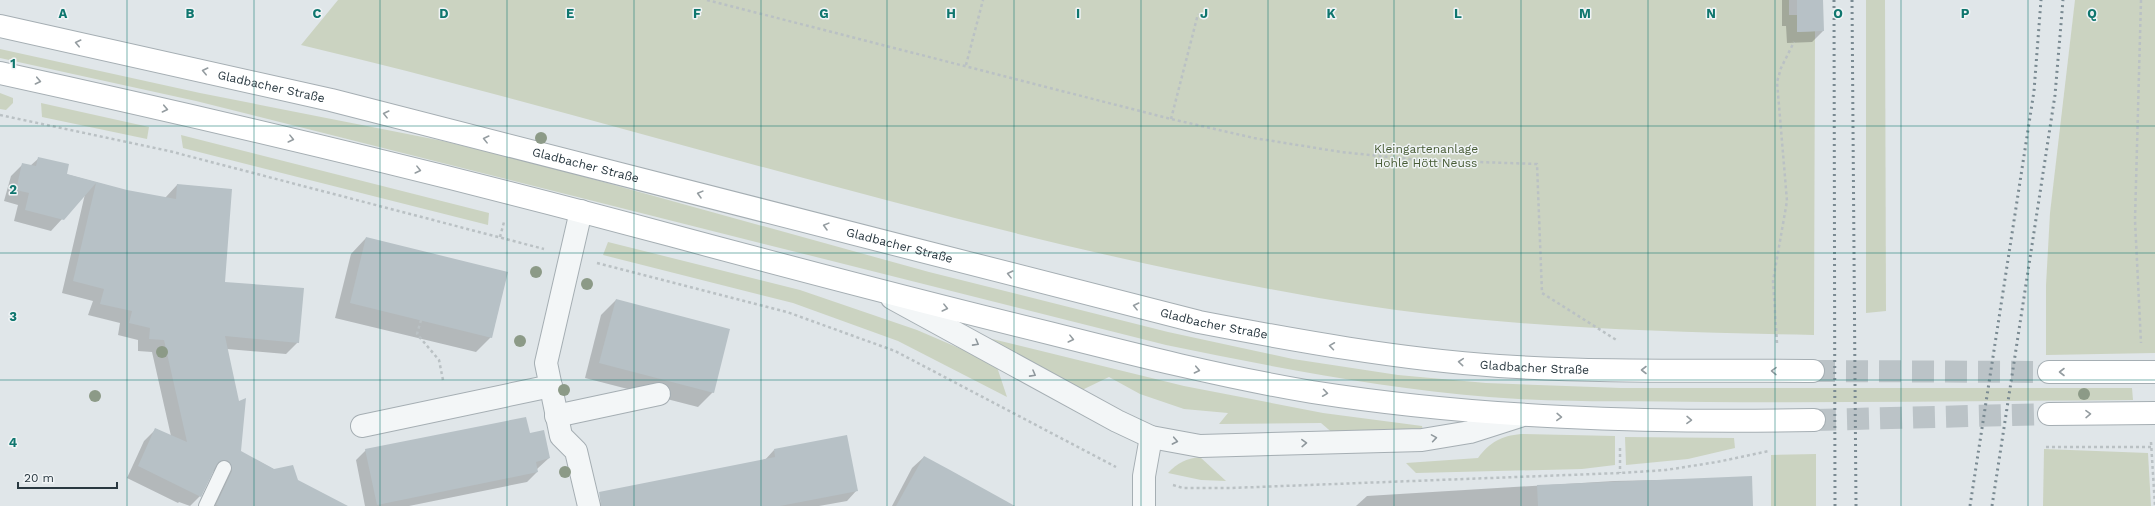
<svg xmlns="http://www.w3.org/2000/svg" width="2155" height="506" font-family="'Work Sans',sans-serif">
  <style>
    .green { fill: #cbd3c1 }
    .shadow { fill: #0003; fill-rule: evenodd }
    .building { fill: #b7c1c6 }
    .lines { fill: none; stroke-linecap: round; stroke-linejoin: round }
    .secondary-tunnel { stroke: #bbc3c7; stroke-width: 22; stroke-dasharray: 22 11; stroke-linecap: butt }
    .lane-casing { stroke: #a5aeb3; stroke-width: 16 }
    .street-casing { stroke: #a5aeb3; stroke-width: 24 }
    .secondary-casing { stroke: #a5aeb3; stroke-width: 24 }
    .path { stroke: #bac1c4; stroke-width: 2.5; stroke-dasharray: 3 3; stroke-linecap: butt }
    .lane { stroke: #f3f6f7; stroke-width: 14 }
    .street { stroke: #f3f6f7; stroke-width: 22 }
    .secondary { stroke: #fff; stroke-width: 22 }
    .rail { stroke: #7a8a92; stroke-width: 3; stroke-dasharray: 2 4; stroke-linecap: butt }
    .tree { fill: #8c9a87 }
    .oneway { stroke: #949ca0 }
    .oneway2 { stroke: #8e979c }
    .grid { fill: none; stroke: #0f766e; stroke-width: 1; stroke-opacity: 0.55 }
    .labels { text-anchor: middle; stroke-width: 3; stroke-linejoin: round; paint-order: stroke }
    .street-label { font-size: 12px; fill: #293840; stroke: #f0f4f6 }
    .park-label { font-size: 12px; fill: #485c36; stroke: #f0f4f6 }
    .grid-label { font-size: 13px; text-anchor: middle; font-weight: bold; fill: #0f766e; stroke: #f0f4f6; stroke-width: 3; stroke-linejoin: round; paint-order: stroke }
  </style>
  <rect width="100%" height="100%" fill="#e0e6e9"/>
  <g class="green">
    <path d="M338,0H1789V15H1797L1798,32L1815,31L1814,335C1649,332 1482,327 1319,298C974,238 641,126 301,45Z"/>
    <path d="M1866,0H1885L1886,311L1866,313Z"/>
    <path d="M2075,0H2155V353L2046,355V285L2050,213Z"/>
    <path d="M0,49L200,93L443,141L542,165L929,272L1168,332L1293,359L1398,375L1486,383L1621,388H2132L2133,400C1992,401 1850,403 1708,402C1635,401 1561,403 1489,397C1379,388 1273,367 1166,345L196,101L0,58Z"/>
    <path d="M0,93L13,98V103L6,110L0,109Z"/>
    <path d="M41,103L149,127L147,139L42,117Z"/>
    <path d="M181,135L489,213L488,225L183,148Z"/>
    <path d="M608,242L800,290L917,330L996,364L1007,397L898,341L793,303L603,255Z"/>
    <path d="M984,337L1184,386L1323,413L1422,426L1423,431L1335,435L1321,423L1219,424L1228,413L1184,409L1140,394L1109,377L1082,390Z"/>
    <path d="M1521,434L1615,436V465L1582,469L1416,473L1406,463L1478,458C1490,442 1501,436 1521,434Z"/>
    <path d="M1625,437L1734,438L1735,448L1688,459L1626,465Z"/>
    <path d="M2044,449L2148,453L2151,506H2043Z"/>
    <path d="M1816,454V506H1771V455Z"/>
    <path d="M1200,457L1226,481L1201,480L1168,473C1178,462 1186,459 1200,457Z"/>
  </g>
  <g class="shadow">
    <path d="M1782,0H1822L1823,31L1812,42L1787,43L1786,26H1782Z"/>
    <path d="M39,158L66,174L127,191L165,198L177,185L224,282L298,342L286,354L227,349L240,452L297,481L312,506H210L216,472L212,471L201,495L190,506L179,502L178,503L127,478L144,441L156,429L171,436L152,352L138,351V340L118,335L120,323L88,315L93,301L62,293L85,194L51,231L14,221L18,205L4,201L11,176L23,164L30,166ZM230,465H232L234,472Z"/>
    <path d="M366,238L491,337L476,352L335,318L351,254Z"/>
    <path d="M616,300L713,392L698,407L585,378L601,315Z"/>
    <path d="M529,434L549,458L537,469V472L527,482L409,506H365L356,460L366,450Z"/>
    <path d="M774,450L857,490L847,501L819,506H597L602,501L764,461Z"/>
    <path d="M924,457L1010,506H892L912,468Z"/>
    <path d="M1751,478L1752,506H1356L1367,496L1614,481Z"/>
  </g>
  <g class="building">
    <path d="M1797,0H1823L1824,31L1797,32Z"/>
    <path d="M38,157L69,164L67,174L127,190L176,199L177,184L232,189L225,282L304,288L299,343L225,336L239,401L246,398L241,451L274,469L293,465L298,480L348,506H219L216,505L232,471V467L228,461L223,460L217,464L201,497L138,466L155,428L187,442L164,340L149,339L150,328L129,323L132,311L100,304L104,289L73,281L96,183L64,220L25,210L29,193L16,190L22,163L36,166Z"/>
    <path d="M366,237L508,272L492,338L350,303Z"/>
    <path d="M616,299L730,329L714,393L599,363Z"/>
    <path d="M526,417L530,433L544,430L550,458L536,462L538,472L377,505L365,449Z"/>
    <path d="M847,435L858,491L780,506H601L599,492L775,457L774,449Z"/>
    <path d="M924,456L950,470L1015,506H896Z"/>
    <path d="M1752,476L1753,506H1538L1537,485Z"/>
  </g>
  <g class="lines">
    <g class="secondary-tunnel">
      <path d="M1813,371L2049,372"/>
      <path d="M1814,420L2049,414"/>
    </g>
    <defs>
      <path id="lane" d="M206,506L224,468"/>
      <g id="street">
        <path d="M581,211L546,363L561,436L576,451L589,506"/>
        <path d="M892,298L1117,421L1151,437L1200,446L1422,440L1470,432L1520,416"/>
        <path d="M556,416L659,394"/>
        <path d="M362,426L551,386"/>
        <path d="M1144,506V476L1151,437"/>
      </g>
      <g id="secondary">
        <path id="s1" d="M0,26L331,100L1199,322C1298,341 1398,359 1499,366C1604,373 1709,370 1813,371"/>
        <path d="M0,73C224,122 448,175 670,235C796,269 922,302 1049,333C1136,355 1223,377 1312,392C1478,418 1646,423 1814,420"/>
        <path d="M2049,372H2155"/>
        <path d="M2049,414L2155,413"/>
      </g>
    </defs>
    <use href="#lane" class="lane-casing"/>
    <use href="#street" class="street-casing"/>
    <use href="#secondary" class="secondary-casing"/>
    <g class="path">
      <path d="M707,0L1171,119L1254,138L1341,152L1419,160L1537,164L1542,293L1618,341"/>
      <path d="M2141,0L2135,220L2141,343"/>
      <path d="M966,65L983,0"/>
      <path d="M0,115L169,151L544,249"/>
      <path d="M1171,119L1198,14"/>
      <path d="M500,237L504,222"/>
      <path d="M597,263L787,312L895,351L1116,467"/>
      <path d="M421,320L417,334L439,360L443,380"/>
      <path d="M1777,343L1773,281L1787,201L1777,82L1781,68L1794,42"/>
      <path d="M2151,442L2155,506"/>
      <path d="M2046,447H2152"/>
      <path d="M1620,448V473"/>
      <path d="M1173,485L1183,488H1231L1620,473L1666,470L1717,462L1769,451"/>
    </g>
    <use href="#lane" class="lane"/>
    <use href="#street" class="street"/>
    <use href="#secondary" class="secondary"/>
    <g class="rail">
      <path d="M1834,0L1835,506"/>
      <path d="M1852,0L1856,506"/>
      <path d="M1970,506L2034,91L2041,0"/>
      <path d="M1992,506L2055,95L2063,0"/>
    </g>
  </g>
  <g class="tree">
    <circle cx="541" cy="138" r="6"/>
    <circle cx="536" cy="272" r="6"/>
    <circle cx="587" cy="284" r="6"/>
    <circle cx="520" cy="341" r="6"/>
    <circle cx="162" cy="352" r="6"/>
    <circle cx="564" cy="390" r="6"/>
    <circle cx="2084" cy="394" r="6"/>
    <circle cx="95" cy="396" r="6"/>
    <circle cx="565" cy="472" r="6"/>
  </g>
  <defs><path id="oneway-chevron" d="M-2-3.5L2.5 0L-2 3.5" fill="none" stroke-width="1.6" stroke-linecap="round" stroke-linejoin="round"/></defs>
  <g class="oneway">
    <use href="#oneway-chevron" transform="translate(78 43) rotate(-167)"/>
    <use href="#oneway-chevron" transform="translate(205 71) rotate(-167)"/>
    <use href="#oneway-chevron" transform="translate(38 81) rotate(12)"/>
    <use href="#oneway-chevron" transform="translate(165 109) rotate(12)"/>
    <use href="#oneway-chevron" transform="translate(386 114) rotate(-166)"/>
    <use href="#oneway-chevron" transform="translate(291 139) rotate(14)"/>
    <use href="#oneway-chevron" transform="translate(486 139) rotate(-166)"/>
    <use href="#oneway-chevron" transform="translate(418 170) rotate(14)"/>
    <use href="#oneway-chevron" transform="translate(700 194) rotate(-165)"/>
    <use href="#oneway-chevron" transform="translate(826 226) rotate(-165)"/>
    <use href="#oneway-chevron" transform="translate(1010 274) rotate(-166)"/>
    <use href="#oneway-chevron" transform="translate(1136 306) rotate(-166)"/>
    <use href="#oneway-chevron" transform="translate(945 308) rotate(14)"/>
    <use href="#oneway-chevron" transform="translate(1071 339) rotate(14)"/>
    <use href="#oneway-chevron" transform="translate(1332 346) rotate(-172)"/>
    <use href="#oneway-chevron" transform="translate(1461 362) rotate(-175)"/>
    <use href="#oneway-chevron" transform="translate(1197 370) rotate(12)"/>
    <use href="#oneway-chevron" transform="translate(1644 370) rotate(-180)"/>
    <use href="#oneway-chevron" transform="translate(1774 371) rotate(-179)"/>
    <use href="#oneway-chevron" transform="translate(2062 372) rotate(180)"/>
    <use href="#oneway-chevron" transform="translate(1325 393) rotate(8)"/>
    <use href="#oneway-chevron" transform="translate(2088 414) rotate(-1)"/>
    <use href="#oneway-chevron" transform="translate(1559 417) rotate(2)"/>
    <use href="#oneway-chevron" transform="translate(1689 420) rotate(1)"/>
  </g>
  <g class="oneway2">
    <use href="#oneway-chevron" transform="translate(976 343) rotate(29)"/>
    <use href="#oneway-chevron" transform="translate(1033 374) rotate(29)"/>
    <use href="#oneway-chevron" transform="translate(1434 438) rotate(-9)"/>
    <use href="#oneway-chevron" transform="translate(1175 441) rotate(11)"/>
    <use href="#oneway-chevron" transform="translate(1304 443) rotate(-2)"/>
  </g>
  <path class="grid" d="M127,0V506M254,0V506M380,0V506M507,0V506M634,0V506M761,0V506M887,0V506M1014,0V506M1141,0V506M1268,0V506M1394,0V506M1521,0V506M1648,0V506M1775,0V506M1901,0V506M2028,0V506M0,126H2155M0,253H2155M0,380H2155"/>
  <g class="labels">
    <g class="street-label">
      <text dy="4" stroke="none"><textPath href="#s1" startOffset="278">Gladbacher Straße</textPath></text>
      <text dy="4" stroke="none"><textPath href="#s1" startOffset="602">Gladbacher Straße</textPath></text>
      <text dy="4" stroke="none"><textPath href="#s1" startOffset="926">Gladbacher Straße</textPath></text>
      <text dy="4" stroke="none"><textPath href="#s1" startOffset="1250">Gladbacher Straße</textPath></text>
      <text dy="4" stroke="none"><textPath href="#s1" startOffset="1574">Gladbacher Straße</textPath></text>
    </g>
    <g class="park-label">
      <text x="1426" y="153">Kleingartenanlage<tspan x="1426" dy="14">Hohle Hött Neuss</tspan></text>
    </g>
  </g>
  <g class="grid-label">
    <text x="63" y="18">A</text>
    <text x="190" y="18">B</text>
    <text x="317" y="18">C</text>
    <text x="444" y="18">D</text>
    <text x="570" y="18">E</text>
    <text x="697" y="18">F</text>
    <text x="824" y="18">G</text>
    <text x="951" y="18">H</text>
    <text x="1078" y="18">I</text>
    <text x="1204" y="18">J</text>
    <text x="1331" y="18">K</text>
    <text x="1458" y="18">L</text>
    <text x="1585" y="18">M</text>
    <text x="1711" y="18">N</text>
    <text x="1838" y="18">O</text>
    <text x="1965" y="18">P</text>
    <text x="2092" y="18">Q</text>
    <text x="13" y="68">1</text>
    <text x="13" y="194">2</text>
    <text x="13" y="321">3</text>
    <text x="13" y="447">4</text>
  </g>
  <path d="M18 482v6h99v-6" fill="none" stroke="#293840" stroke-width="2"/>
  <text x="24" y="482" font-size="12" fill="#293840" stroke="#f0f4f6" stroke-width="3" paint-order="stroke">20 m</text>
</svg>
